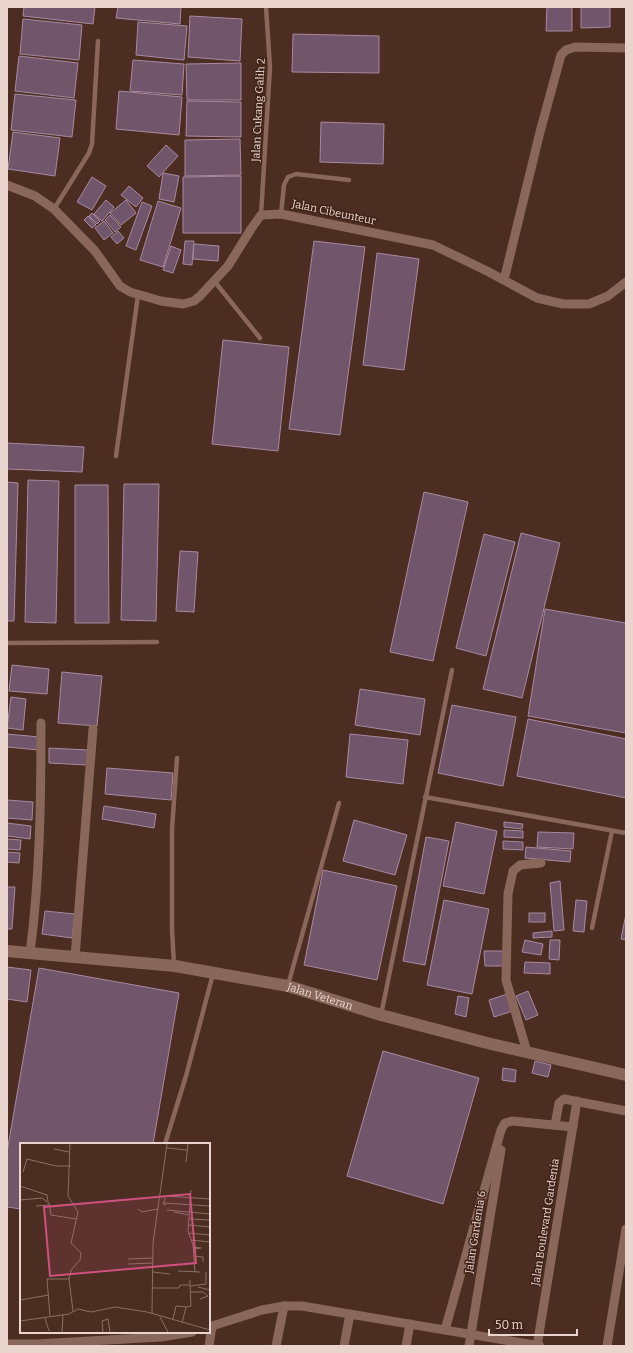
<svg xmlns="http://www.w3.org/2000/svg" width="633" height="1353" font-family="Bitter,serif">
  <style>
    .building { fill: #70556b; stroke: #a88aa2 }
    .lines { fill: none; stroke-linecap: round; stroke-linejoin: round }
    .lane { stroke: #89675a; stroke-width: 4.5 }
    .street { stroke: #89675a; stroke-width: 9 }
    .secondary { stroke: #89675a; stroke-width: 12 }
    .labels { text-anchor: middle; stroke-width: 3; stroke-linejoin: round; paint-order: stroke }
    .street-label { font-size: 11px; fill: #e9d5ce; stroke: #402318 }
    .inset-road { fill: none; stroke: #8a7066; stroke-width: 1 }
    .view { fill: #ce517e; fill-opacity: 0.15; stroke: #ce517e; stroke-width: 2 }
    .inset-edge { fill: none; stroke: #e9d5ce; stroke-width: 2 }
  </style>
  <rect width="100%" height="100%" fill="#4b2d21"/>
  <g class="building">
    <path d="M24,7H95L93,24L23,16Z"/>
    <path d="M118,7H181L180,24L116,18Z"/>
    <path d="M547,7H572V31H546Z"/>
    <path d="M581,7H610V27L581,28Z"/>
    <path d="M190,16L242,19L240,61L188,57Z"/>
    <path d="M23,19L82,25L79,60L20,54Z"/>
    <path d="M138,22L187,26L184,60L136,55Z"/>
    <path d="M293,34L379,36V73L292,72Z"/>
    <path d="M19,56L78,63L74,98L15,91Z"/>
    <path d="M133,60L184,64L182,95L130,91Z"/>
    <path d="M241,63V100H187L186,64Z"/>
    <path d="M119,91L182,97L179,135L116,129Z"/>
    <path d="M15,94L76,100L72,137L11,130Z"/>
    <path d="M187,101L241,102V137L186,136Z"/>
    <path d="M321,122L384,124L383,164L320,162Z"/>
    <path d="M13,132L60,138L55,176L8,169Z"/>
    <path d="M240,139L241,175L185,176V140Z"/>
    <path d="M166,145L178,156L159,177L147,166Z"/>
    <path d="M163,173L179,176L174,202L159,199Z"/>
    <path d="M241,176V233H183V177Z"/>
    <path d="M92,177L106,186L92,210L77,202Z"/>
    <path d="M129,186L143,198L136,207L121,195Z"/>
    <path d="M106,200L114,207L102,221L94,214Z"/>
    <path d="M126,200L136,213L121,225L110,213Z"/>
    <path d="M158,201L181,208L163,267L140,260Z"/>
    <path d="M142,202L152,206L136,250L126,246Z"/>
    <path d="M92,213L100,221L97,224L89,216Z"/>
    <path d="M110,215L121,227L115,232L105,220Z"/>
    <path d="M88,216L96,225L92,228L84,220Z"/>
    <path d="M104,221L113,233L104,240L95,228Z"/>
    <path d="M118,231L124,238L117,244L111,237Z"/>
    <path d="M185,241H194L192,265L183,264Z"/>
    <path d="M314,241L365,247L340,435L289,429Z"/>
    <path d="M194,244L219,246L218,261L193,259Z"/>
    <path d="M171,246L181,250L173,273L163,270Z"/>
    <path d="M377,253L419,259L404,370L363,365Z"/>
    <path d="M223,340L289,347L278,451L212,444Z"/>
    <path d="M7,443L84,447L82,472L7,469Z"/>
    <path d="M28,480L59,481L56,623L25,622Z"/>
    <path d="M7,482L18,483L14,621H7Z"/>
    <path d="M124,484H159L156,621L121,620Z"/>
    <path d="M75,485H108L109,623H75Z"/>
    <path d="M424,492L468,502L433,661L390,652Z"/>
    <path d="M521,533L560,543L522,698L483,689Z"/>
    <path d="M484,534L515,542L486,656L456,648Z"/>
    <path d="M180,551L198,552L194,612L176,611Z"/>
    <path d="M545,609L626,623V733L528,716Z"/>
    <path d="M12,665L49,669L47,694L9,691Z"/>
    <path d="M62,672L102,676L97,726L58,723Z"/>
    <path d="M360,689L425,699L420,735L355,725Z"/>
    <path d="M11,697L26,699L23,730L7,728Z"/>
    <path d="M452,705L516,717L503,786L438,773Z"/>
    <path d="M528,719L626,739V798L517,776Z"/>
    <path d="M7,734L40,737L39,750L7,747Z"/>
    <path d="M350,734L408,740L403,784L346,777Z"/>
    <path d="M49,748L88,750L87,765L49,763Z"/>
    <path d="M107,768L173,773L171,800L105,794Z"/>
    <path d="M7,800L33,802L32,820L7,818Z"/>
    <path d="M104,806L156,814L154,828L102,819Z"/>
    <path d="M354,820L407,835L395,875L343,861Z"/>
    <path d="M456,822L497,831L484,894L443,886Z"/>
    <path d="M504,822L523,824L522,829L504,827Z"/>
    <path d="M7,823L31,826L30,839L7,836Z"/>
    <path d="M504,830L523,831V838L504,837Z"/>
    <path d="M538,832L574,833L573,849L537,847Z"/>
    <path d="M426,837L449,841L425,965L403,961Z"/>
    <path d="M7,839L21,840L20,850L7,849Z"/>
    <path d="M503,841L523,842V850L503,849Z"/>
    <path d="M526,847L571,851L570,862L525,858Z"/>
    <path d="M7,852L20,853L19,863L7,862Z"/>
    <path d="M323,870L397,886L377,980L304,965Z"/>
    <path d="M560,881L564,930L554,931L550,883Z"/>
    <path d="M7,887H15L12,929H7Z"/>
    <path d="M444,900L489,909L472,994L427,985Z"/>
    <path d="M576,900L587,901L584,932L573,931Z"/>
    <path d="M45,911L75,914L72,938L42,934Z"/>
    <rect x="529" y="913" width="16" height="9"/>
    <path d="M626,914V940L621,939Z"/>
    <path d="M552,931V937L533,938V933Z"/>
    <path d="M525,940L543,944L541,955L522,952Z"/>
    <path d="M550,940H560L559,960L549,959Z"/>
    <path d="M484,951H503V966H485Z"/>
    <path d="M525,962L550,963V974L524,973Z"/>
    <path d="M7,967L31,970L27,1002L7,999Z"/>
    <path d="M39,968L179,993L153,1144H21V1209L7,1207V1152Z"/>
    <path d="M528,991L538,1015L526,1020L516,996Z"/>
    <path d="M507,994L513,1011L494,1017L489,1000Z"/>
    <path d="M458,996L469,998L466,1017L455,1014Z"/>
    <path d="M383,1051L479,1078L443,1204L347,1176Z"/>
    <path d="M535,1061L551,1065L548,1077L532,1073Z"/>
    <path d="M503,1068L516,1070L515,1082L502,1080Z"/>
  </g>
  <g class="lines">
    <g class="lane">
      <path d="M54,209L89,153L92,144L98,41"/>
      <path d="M281,214L284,185L288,177L296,174L349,180"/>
      <path d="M261,215L270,67L266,7"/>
      <path d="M215,282L260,338"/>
      <path d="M116,456L138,295"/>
      <path d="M7,643L157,642"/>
      <path d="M425,797L626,833"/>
      <path d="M592,928L612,831"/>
      <path d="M174,964L172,930V829L177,758"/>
      <path d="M288,985L339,803"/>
      <path d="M381,1015L452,670"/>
      <path d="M165,1144L186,1076L213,974"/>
    </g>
    <g class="street">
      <path d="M7,185L35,196L54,209L95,251L120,286L130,292L161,301L183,304L194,301L200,296L228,266L251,229L261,215L281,214L433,245L487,271L537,298L563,304H589L608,296L626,282"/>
      <path d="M504,280L540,132L561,55L566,50L575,47L626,48"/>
      <path d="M30,953C40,877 41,800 41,723"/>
      <path d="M75,957L93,729"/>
      <path d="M527,1052L506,980L508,894L513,871L520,865L541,863"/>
      <path d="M555,1125L559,1103L564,1099L626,1111"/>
      <path d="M209,1327L262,1310L284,1306H302L540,1346"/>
      <path d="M445,1330L501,1130L505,1123L512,1121L573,1127"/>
      <path d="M7,1344H36L161,1337L192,1332"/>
      <path d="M209,1346L212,1326"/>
      <path d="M276,1346L284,1306"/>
      <path d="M344,1346L350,1314"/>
      <path d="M406,1346L410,1324"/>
      <path d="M469,1346L501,1150"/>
      <path d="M537,1346L577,1101"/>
      <path d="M607,1346L626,1229"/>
    </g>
    <path class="secondary" id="s1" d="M7,951L175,966L288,986L381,1015L487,1043L626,1075"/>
  </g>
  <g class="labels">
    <g class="street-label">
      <text transform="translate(258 110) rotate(-87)" y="4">Jalan Cukang Galih 2</text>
      <text transform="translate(334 212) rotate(12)" y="4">Jalan Cibeunteur</text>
      <text dy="4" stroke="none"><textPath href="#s1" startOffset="317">Jalan Veteran</textPath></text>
      <text transform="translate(545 1222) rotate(-81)" y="4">Jalan Boulevard Gardenia</text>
      <text transform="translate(475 1232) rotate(-81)" y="4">Jalan Gardenia 6</text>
    </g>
  </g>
  <g transform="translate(20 1143)">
    <rect width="190" height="190" fill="#4b2d21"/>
    <path class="inset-road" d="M50,1L48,53L58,69L51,100L61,110L60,117L51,127L49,136L53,168M147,5L167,7M34,6L49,9M166,19L168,1M3,29L7,16L36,23H51M0,43L27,52L28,58M171,47L168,88L173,102L175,129M0,57L22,55L29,60L31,72L56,76M144,60L190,63M146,62L143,61L146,53L190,56M16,63L29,62M118,66L122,69L138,66M147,67L190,71M154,69L169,72M169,76L190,77M169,82L190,84M168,90L190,92M171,97L190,99M173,104L181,105L173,106M174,113L183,114V119M108,116L133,115M108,121L133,120M158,128L180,129M133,129L150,131M178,144L190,147M133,145H159L160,142H170V137M171,149H183L188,153L180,156M0,157L29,152M132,171L133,100L147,1M30,173L27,136H49M140,174L148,189M25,175L29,188M153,176L156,163L166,164M0,178L49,171L58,166L71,169L95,164L127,169L190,187M162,180L166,164L171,163L170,143L186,141V129M42,189L43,172M83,189L82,178L88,176L90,189"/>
    <path class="view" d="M170,51L176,120L30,133L24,64Z"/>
    <rect width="190" height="190" class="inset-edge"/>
  </g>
  <rect width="633" height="1353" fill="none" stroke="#e9d5ce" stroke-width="16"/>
  <path d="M489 1329v6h88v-6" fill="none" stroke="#e9d5ce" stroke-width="2"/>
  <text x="495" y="1329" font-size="12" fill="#e9d5ce" stroke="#402318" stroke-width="3" paint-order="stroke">50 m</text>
</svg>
